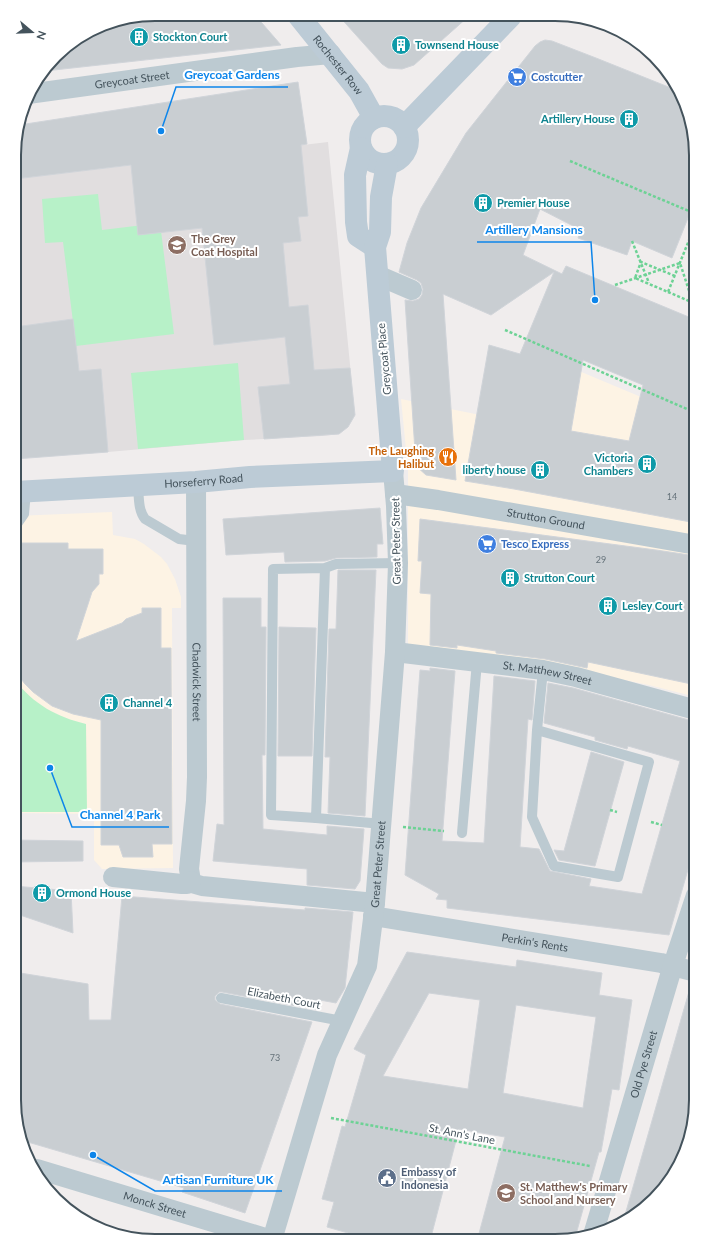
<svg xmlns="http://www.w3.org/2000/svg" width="710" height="1255" font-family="Lato,sans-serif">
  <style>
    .commercial { fill: #fdf3e4 }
    .education { fill: #e1dedf }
    .green { fill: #b7f1c8 }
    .building { fill: #c9ced2; stroke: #d0d4d9; fill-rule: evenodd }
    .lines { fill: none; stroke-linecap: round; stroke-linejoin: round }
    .path { stroke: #6dd295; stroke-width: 2.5; stroke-dasharray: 3 2; stroke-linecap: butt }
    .lane { stroke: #bccad1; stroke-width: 10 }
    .street { stroke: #bccad1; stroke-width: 20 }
    .secondary { stroke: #bccbd6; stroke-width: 22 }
    .labels { text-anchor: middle; stroke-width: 4; stroke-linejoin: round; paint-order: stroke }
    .number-label { font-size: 9px; fill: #65727a }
    .culture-label { font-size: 11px; font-weight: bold; fill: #0d838f; stroke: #fff; text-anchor: start }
    .street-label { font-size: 11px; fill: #44535c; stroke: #fff }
    .shop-label { font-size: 11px; font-weight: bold; fill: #366cbe; stroke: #fff; text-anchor: start }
    .education-label { font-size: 11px; font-weight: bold; fill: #785e54; stroke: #fff; text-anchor: start }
    .food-label { font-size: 11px; font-weight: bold; fill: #c56008; stroke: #fff; text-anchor: end }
    .service-label { font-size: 11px; font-weight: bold; fill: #4e5e75; stroke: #fff; text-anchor: start }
    .rim { fill: none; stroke: #44535c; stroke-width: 2 }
    .leader { fill: none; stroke: #0d85ea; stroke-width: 1.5 }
    .callout-dot { fill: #0d85ea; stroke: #fff; stroke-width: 1.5 }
    .callout-label { font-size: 12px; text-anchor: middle; font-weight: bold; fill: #0d85ea; stroke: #fff; stroke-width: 4; stroke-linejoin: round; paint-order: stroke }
  </style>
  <rect width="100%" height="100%" fill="#f0eded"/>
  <g class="commercial">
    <path d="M536,353L696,420V697L649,685L544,664L408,645V470L401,399L525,424Z"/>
    <path d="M112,512L113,535L135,539L144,544L161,557L167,564L175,579L181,597V608H172L173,868L102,869L94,860V814L14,813L15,516Z"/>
  </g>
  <path class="education" d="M328,142L355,415L348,427L339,434L322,436L244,440L108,452L36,457L15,311V179Z"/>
  <g class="green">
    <path d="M98,194L102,230L160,223L174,334L76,346L63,242L45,243L42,199Z"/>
    <path d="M238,363L244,440L138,449L131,373Z"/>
    <path d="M15,680C33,704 57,717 86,724L87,812H14Z"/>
  </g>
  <g class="building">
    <path d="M194,14L255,15L281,45L45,71L62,49L101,25L118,21L124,25Z"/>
    <path d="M338,15L410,16H469L414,65L402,69L388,68L382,64Z"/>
    <path d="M545,40L552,41L596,58L676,90L688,109L696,155V198L672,258L632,241L627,255L578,238L581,230L540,209L523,255L562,274L566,266L696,320V523L514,489L465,481L489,345L520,354L554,272L491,315L443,294L456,480L426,475L416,466L405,300L413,301L419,299L422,295L423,289L421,283L417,280L399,272L407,243L421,208L466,133L535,46L540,42ZM583,360L643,385L629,441L571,431Z"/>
    <path d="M298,82L307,144L301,145L308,216L298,217L301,241L283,243L289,307L308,305L314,370L350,368L355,415L348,427L339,434L264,439L258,387L290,384L285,337L214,345L202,228L138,235L131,165L15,179V136L19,125Z"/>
    <path d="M73,319L79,371L101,369L108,452L15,459V327Z"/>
    <path d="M380,508L383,544H377V557L336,558L325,561L285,562L284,552L226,555L223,519Z"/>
    <path d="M420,519L656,550L696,556V685L588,662L587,668L545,659L496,653V651L457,645V648L430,645L431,594L420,593L422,561H418Z"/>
    <path d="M15,543H68V549H103V574H99V584L92,592L76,641L122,623L126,619L142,613V608H161V648H171L172,844H152L153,857H123L119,845H101V720L73,714L52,706L33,692L25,684L15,671Z"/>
    <path d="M338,570H376L365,816L328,813L330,757H325L329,629H336Z"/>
    <path d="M223,598H261V627H266L265,755H262L263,829L327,835V826L364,829L360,881L355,889L307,885V869L213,861L217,824L224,825Z"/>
    <path d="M279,627L316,628L312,756H278Z"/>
    <path d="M430,668L455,671L442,841L484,843L494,676L535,681L532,720L528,719L520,847L539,849L550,871L591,879L589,886L642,894L680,761L628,746L627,749L595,740V737L544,723L548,683L573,688L696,722V842L669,935L447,908V900L436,899L439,894L405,875L420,670L430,671Z"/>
    <path d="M591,752L624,762L595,866L559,860L554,850L564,851Z"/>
    <path d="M14,840L83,841V861L14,862Z"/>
    <path d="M14,886L71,891L73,933L14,913Z"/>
    <path d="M122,896L305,910V908L353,912L345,988L336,1003L320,1000L317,1010L222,992H219L215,996V1000L220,1004L312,1022L245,1213L182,1192L184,1188L21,1140L14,1100V972L88,984L89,1020H111Z"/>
    <path d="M407,952L516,967L517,960L602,973L599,995L632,1000L619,1090L612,1089L601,1152H599L575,1238L555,1241H477L505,1137L459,1129L430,1241L346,1240L348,1233L327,1227L334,1202L322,1199L342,1126L345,1127L366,1055L354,1049ZM429,993L480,1000L468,1089L383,1076ZM516,1005L596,1017L583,1108L503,1093Z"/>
    <path d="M690,988L696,989V1109L680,1161L667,1186L641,1212L623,1222Z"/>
  </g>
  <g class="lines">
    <g class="path">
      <path d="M570,161L696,214"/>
      <path d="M632,241L649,283"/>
      <path d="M675,276L641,262L635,278L668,292L696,223"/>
      <path d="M615,285L680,263L693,303"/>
      <path d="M668,292L696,304"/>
      <path d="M505,330L696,413"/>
      <path d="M610,810L617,812"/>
      <path d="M651,822L662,825"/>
      <path d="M403,827L444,831"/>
      <path d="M331,1118L590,1166"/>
    </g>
    <g class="lane">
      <path d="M138,485C139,497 138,510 145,519L179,539L195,541"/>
      <path d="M15,527L24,514L26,491"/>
      <path d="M325,568L316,818L271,815L273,569L325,568L336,564L398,563"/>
      <path d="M537,730L649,762L618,877L554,866L532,817L537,730L543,670"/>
      <path d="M316,818L382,824"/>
      <path d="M462,833L477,662"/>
      <path d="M221,998L342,1021"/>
    </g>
    <g class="street">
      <path id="s1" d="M28,94L297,57L331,54"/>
      <path d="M377,275L412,290"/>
      <path id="s2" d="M196,482L197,777L196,801L189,869L191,881L195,884L202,886L375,903"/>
      <path id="s3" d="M395,494L438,500L696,545"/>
      <path id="s4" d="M395,652L543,670L576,677L696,710"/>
      <path d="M113,877L182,884H187L191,881"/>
      <path id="s5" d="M373,916L661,963L696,972"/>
      <path id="s6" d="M37,1169L272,1240"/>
      <path id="s7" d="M593,1235L673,965L696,895"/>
      <path id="s8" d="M272,1240L327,1055L367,966L375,903L395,652L398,563L396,506L393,471"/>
    </g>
    <g class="secondary">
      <path id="s9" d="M298,15L359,91L374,118"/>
      <circle cx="384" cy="140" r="24"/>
      <path d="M404,127L511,16"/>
      <path d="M361,148L355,175L356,222L358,236L375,247"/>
      <path id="s10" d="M15,492L196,482L250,477L393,471L375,247L380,232L381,197L387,164"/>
    </g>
  </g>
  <defs>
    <symbol id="building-disc" viewBox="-11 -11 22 22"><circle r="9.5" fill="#0f9aa8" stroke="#fff"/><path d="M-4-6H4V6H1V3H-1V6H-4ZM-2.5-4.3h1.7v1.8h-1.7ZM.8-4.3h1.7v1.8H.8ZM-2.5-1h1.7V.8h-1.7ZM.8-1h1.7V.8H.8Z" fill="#fff"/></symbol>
    <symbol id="supermarket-disc" viewBox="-11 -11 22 22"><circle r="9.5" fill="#3f7fe0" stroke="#fff"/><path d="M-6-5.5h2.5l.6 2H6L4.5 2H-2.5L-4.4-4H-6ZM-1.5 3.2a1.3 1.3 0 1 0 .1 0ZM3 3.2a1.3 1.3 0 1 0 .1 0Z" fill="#fff"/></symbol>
    <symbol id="school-disc" viewBox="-11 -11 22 22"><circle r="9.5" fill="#8d6e63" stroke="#fff"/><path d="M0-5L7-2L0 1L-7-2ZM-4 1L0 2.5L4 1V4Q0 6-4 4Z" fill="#fff"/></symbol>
    <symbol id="restaurant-disc" viewBox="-11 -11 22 22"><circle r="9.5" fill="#e8710a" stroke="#fff"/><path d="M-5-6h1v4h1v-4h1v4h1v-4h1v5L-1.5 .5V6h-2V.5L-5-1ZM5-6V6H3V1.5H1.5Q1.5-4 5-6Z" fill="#fff"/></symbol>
    <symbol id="civic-disc" viewBox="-11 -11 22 22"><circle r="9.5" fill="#5c6f8a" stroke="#fff"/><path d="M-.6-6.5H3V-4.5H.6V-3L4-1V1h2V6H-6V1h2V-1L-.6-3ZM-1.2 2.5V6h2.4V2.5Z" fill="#fff"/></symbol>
  </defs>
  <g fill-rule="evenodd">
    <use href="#building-disc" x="128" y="26" width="22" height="22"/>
    <use href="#building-disc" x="390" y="34" width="22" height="22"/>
    <use href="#supermarket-disc" x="506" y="66" width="22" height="22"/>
    <use href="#building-disc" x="618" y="108" width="22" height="22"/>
    <use href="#building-disc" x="472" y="192" width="22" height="22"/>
    <use href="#school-disc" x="166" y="234" width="22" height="22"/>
    <use href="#restaurant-disc" x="437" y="446" width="22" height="22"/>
    <use href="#building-disc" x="636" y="453" width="22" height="22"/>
    <use href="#building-disc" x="529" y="459" width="22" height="22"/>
    <use href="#supermarket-disc" x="476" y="533" width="22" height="22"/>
    <use href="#building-disc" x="499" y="567" width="22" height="22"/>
    <use href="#building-disc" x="597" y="595" width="22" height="22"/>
    <use href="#building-disc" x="98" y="692" width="22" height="22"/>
    <use href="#building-disc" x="31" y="882" width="22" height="22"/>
    <use href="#civic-disc" x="376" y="1167" width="22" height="22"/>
    <use href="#school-disc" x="495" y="1182" width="22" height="22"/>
  </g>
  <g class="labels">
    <g class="number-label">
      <text x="672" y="500">14</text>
      <text x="601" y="563">29</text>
      <text x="275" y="1061">73</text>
    </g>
    <g class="culture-label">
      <text x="153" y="41">Stockton Court</text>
      <text x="415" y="49">Townsend House</text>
      <text x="615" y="123" text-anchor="end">Artillery House</text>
      <text x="497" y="207">Premier House</text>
      <text x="633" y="462" text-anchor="end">Victoria<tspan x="633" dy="13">Chambers</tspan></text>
      <text x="526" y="474" text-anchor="end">liberty house</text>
      <text x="524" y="582">Strutton Court</text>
      <text x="622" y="610">Lesley Court</text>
      <text x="123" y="707">Channel 4</text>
      <text x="56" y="897">Ormond House</text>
    </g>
    <g class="street-label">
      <text dy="4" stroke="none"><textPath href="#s9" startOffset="64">Rochester Row</textPath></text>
      <text dy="4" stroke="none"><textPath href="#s1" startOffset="105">Greycoat Street</textPath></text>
      <text transform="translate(384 359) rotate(-95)" y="4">Greycoat Place</text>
      <text dy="4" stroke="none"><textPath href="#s10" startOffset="189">Horseferry Road</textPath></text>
      <text dy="4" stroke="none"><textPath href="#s3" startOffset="153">Strutton Ground</textPath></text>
      <text transform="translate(396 541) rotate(-91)" y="4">Great Peter Street</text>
      <text dy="4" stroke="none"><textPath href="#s4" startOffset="154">St. Matthew Street</textPath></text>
      <text dy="4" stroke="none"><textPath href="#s2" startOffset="200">Chadwick Street</textPath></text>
      <text dy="4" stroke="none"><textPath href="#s8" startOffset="393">Great Peter Street</textPath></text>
      <text dy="4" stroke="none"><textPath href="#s5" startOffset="164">Perkin's Rents</textPath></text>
      <text transform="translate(284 998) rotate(11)" y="4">Elizabeth Court</text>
      <text dy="4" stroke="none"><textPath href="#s7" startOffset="178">Old Pye Street</textPath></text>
      <text transform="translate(462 1134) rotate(11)" y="4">St. Ann's Lane</text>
      <text dy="4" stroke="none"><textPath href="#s6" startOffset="123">Monck Street</textPath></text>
    </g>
    <g class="shop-label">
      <text x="531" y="81">Costcutter</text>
      <text x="501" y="548">Tesco Express</text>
    </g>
    <g class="education-label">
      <text x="191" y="243">The Grey<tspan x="191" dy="13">Coat Hospital</tspan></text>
      <text x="520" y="1191">St. Matthew's Primary<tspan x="520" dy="13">School and Nursery</tspan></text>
    </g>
    <g class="food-label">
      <text x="434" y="455">The Laughing<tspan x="434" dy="13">Halibut</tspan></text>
    </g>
    <g class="service-label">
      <text x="401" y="1176">Embassy of<tspan x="401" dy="13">Indonesia</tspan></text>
    </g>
  </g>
  <path d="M0 0H710V1255H0ZM155 21H555A134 134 0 0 1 689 155V1100A134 134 0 0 1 555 1234H155A134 134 0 0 1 21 1100V155A134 134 0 0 1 155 21Z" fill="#fff" fill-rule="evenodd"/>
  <path class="rim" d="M155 21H555A134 134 0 0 1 689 155V1100A134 134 0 0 1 555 1234H155A134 134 0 0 1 21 1100V155A134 134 0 0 1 155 21Z"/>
  <path class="leader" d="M161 131L176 87H288M595 300L591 242H477M50 768L72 827H169M93 1155L155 1191H282"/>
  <g class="callout-dot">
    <circle cx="161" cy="131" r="4"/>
    <circle cx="595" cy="300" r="4"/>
    <circle cx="50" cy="768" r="4"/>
    <circle cx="93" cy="1155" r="4"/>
  </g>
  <g class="callout-label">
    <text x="232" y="79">Greycoat Gardens</text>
    <text x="534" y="234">Artillery Mansions</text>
    <text x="120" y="819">Channel 4 Park</text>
    <text x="218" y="1184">Artisan Furniture UK</text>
  </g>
  <g transform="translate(32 32) rotate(109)" stroke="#ffffff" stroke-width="3" paint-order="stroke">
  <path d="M0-3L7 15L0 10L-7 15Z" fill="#44535c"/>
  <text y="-6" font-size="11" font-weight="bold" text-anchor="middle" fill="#44535c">N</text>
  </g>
</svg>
